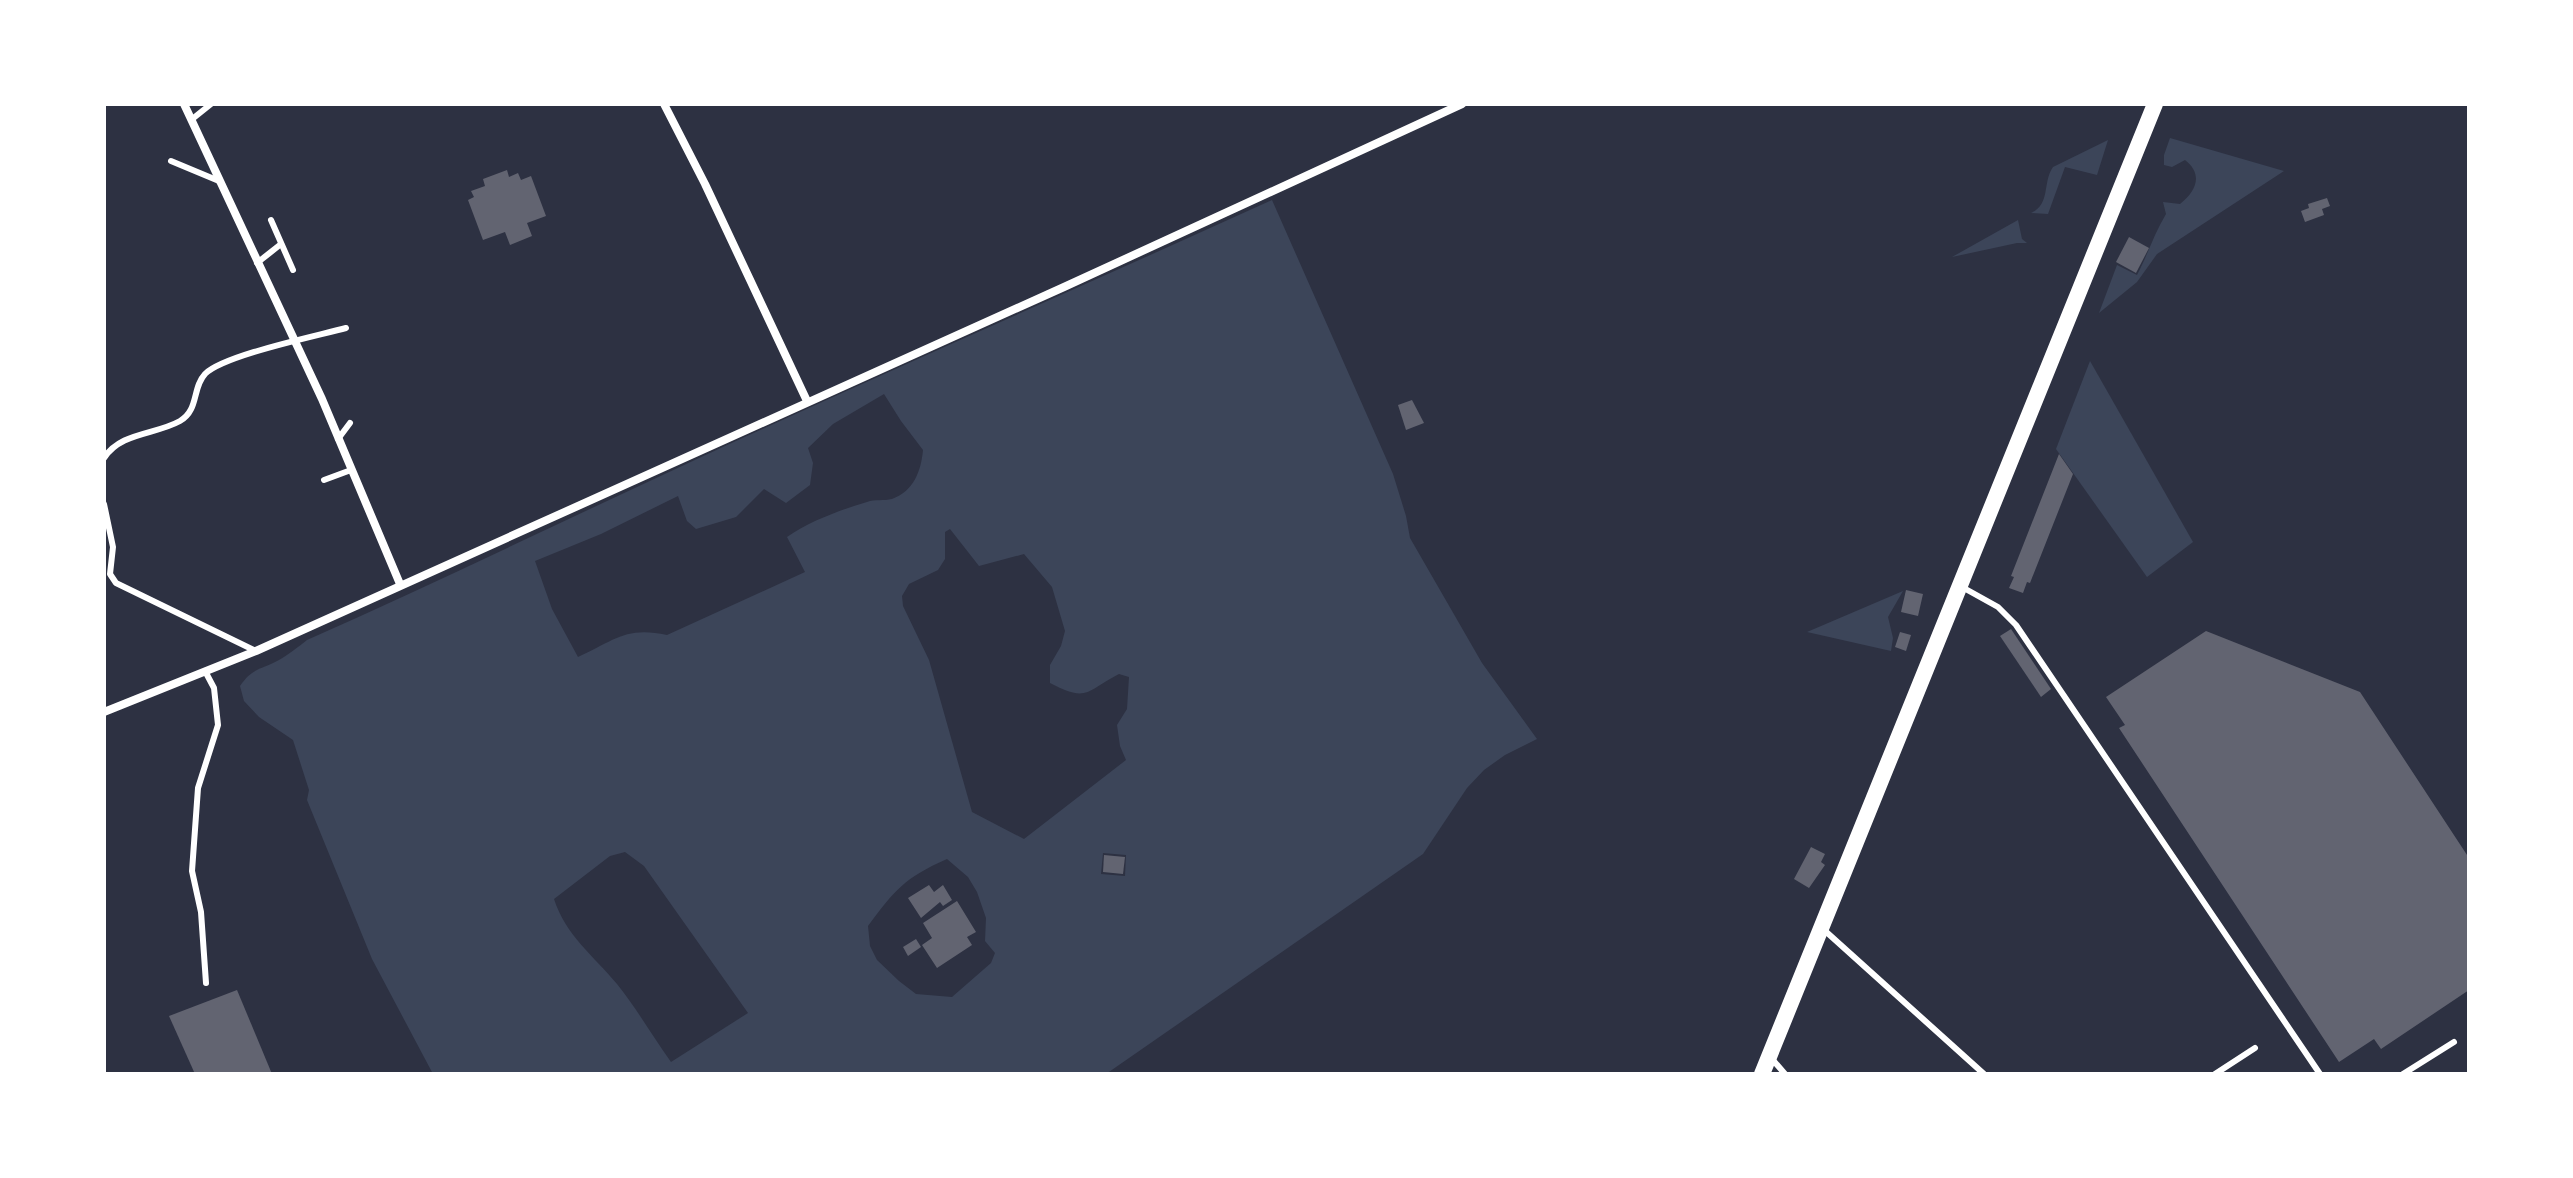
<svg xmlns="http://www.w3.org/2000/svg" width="2573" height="1178" font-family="'Open Sans',sans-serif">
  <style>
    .green { fill: #3c4559; fill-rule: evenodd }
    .building { fill: #626471 }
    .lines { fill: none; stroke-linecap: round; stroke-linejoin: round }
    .service { stroke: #fff; stroke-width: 6 }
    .minor { stroke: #fff; stroke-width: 8 }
    .secondary { stroke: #fff; stroke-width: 16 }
  </style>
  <rect width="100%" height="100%" fill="#2d3142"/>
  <g class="green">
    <path d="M2170,138L2284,171L2157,254L2137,282L2099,313L2117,265L2137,275C2148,254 2154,234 2166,214L2163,202L2180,204C2197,191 2203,174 2185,160L2172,167L2164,165V155Z"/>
    <path d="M2108,140L2097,175L2065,167L2048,214L2031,213C2051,204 2042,183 2053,167Z"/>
    <path d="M1272,200L1393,474L1406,516L1410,538L1482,663L1537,739L1505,755L1484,770L1467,788L1423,854L1106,1074H433L372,959L307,800L309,790L293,740L259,717L244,701L240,686C253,667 261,670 279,660C288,655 298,647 307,640C438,582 567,519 697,459C888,371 1081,287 1272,200ZM884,394L901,421L923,450C921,471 914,491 892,499C884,501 875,499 867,502C840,510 810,521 787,537L805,572L667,635C625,626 614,641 578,657L552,609L535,561L601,534L678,496L687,521L696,529L736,517L764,489L786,503L810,485L813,463L808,448L833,424ZM950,529L979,566L1024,554L1052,587L1065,631L1061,646L1050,665V683C1088,703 1086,691 1119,674L1129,677L1127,709L1117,725L1120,746L1126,760L1024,839L972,812L929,660L903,606L902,596L909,584L938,570L945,559V532ZM625,852L644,866L748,1013L671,1062C653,1037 637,1009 617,984C593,955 566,936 554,899L610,856ZM1103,853L1126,855L1125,876L1101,874ZM947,859L968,877L977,892L986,918L985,941L995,953L991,963L952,997L916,994L899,981L877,960L870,946L868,926C895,890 904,878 947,859Z"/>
    <path d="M2018,220L2022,239L2027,243H2017L1952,257Z"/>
    <path d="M2090,361L2193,542L2147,577L2056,449Z"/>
    <path d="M1903,591L1888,617L1893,638L1891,651L1807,632Z"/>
  </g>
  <g class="building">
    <path d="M507,170L509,177L518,173L521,180L531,176L546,216L527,223L532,236L510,245L505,232L483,240L468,200L474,197L471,191L485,186L483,179Z"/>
    <path d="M2327,198L2330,206L2322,209L2324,215L2305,222L2301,211L2309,208L2308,204Z"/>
    <path d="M2129,237L2149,248L2136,273L2116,262Z"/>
    <path d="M1412,400L1424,423L1406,430L1398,405Z"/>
    <path d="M2059,454L2073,474L2030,583L2027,582L2023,593L2009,588L2014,577L2011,576Z"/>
    <path d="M1906,590L1923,594L1918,616L1901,612Z"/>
    <path d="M2011,629L2051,689L2041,697L2000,636Z"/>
    <path d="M2206,631L2360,692L2469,858V990L2381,1049L2374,1039L2339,1062L2119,728L2125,725L2106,697Z"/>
    <path d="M1900,632L1911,635L1906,651L1895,647Z"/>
    <path d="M1811,847L1825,854L1821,862L1825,865L1809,888L1794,879Z"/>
    <path d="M1104,855L1125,857L1123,874L1103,872Z"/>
    <path d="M929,885L934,892L943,885L952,900L943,906L940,902L921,918L908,898Z"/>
    <path d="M957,901L976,932L967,937L972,945L937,968L922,945L932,938L923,923Z"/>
    <path d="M916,939L921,947L908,956L903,947Z"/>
    <path d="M237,990L272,1074H195L169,1016Z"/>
  </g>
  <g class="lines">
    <g class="service">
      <path d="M191,120L211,104"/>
      <path d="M171,161L219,181"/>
      <path d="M271,220L293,270"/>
      <path d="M257,263L281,244"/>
      <path d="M338,439L350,423"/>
      <path d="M104,458C121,432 155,435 180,421C199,410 192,388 205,374C224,355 317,336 346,328"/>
      <path d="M324,480L351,470"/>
      <path d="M104,504L113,547L110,574L116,583L256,651"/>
      <path d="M1962,587L1998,607L2016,625L2320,1074"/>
      <path d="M205,671L214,688L218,725L198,788L192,871L201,912L206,983"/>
      <path d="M1823,929L1984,1074"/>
      <path d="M1772,1059L1785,1074"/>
      <path d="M2215,1074L2255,1048"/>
      <path d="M2403,1074L2454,1042"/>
    </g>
    <g class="minor">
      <path d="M184,104L322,399L400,584"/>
      <path d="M664,104L705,184L807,401"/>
      <path d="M104,712L256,651L1064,287L1462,104"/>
    </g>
    <path class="secondary" d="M1762,1074L2155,104"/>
  </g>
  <rect width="2573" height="1178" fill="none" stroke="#ffffff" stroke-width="212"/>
</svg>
